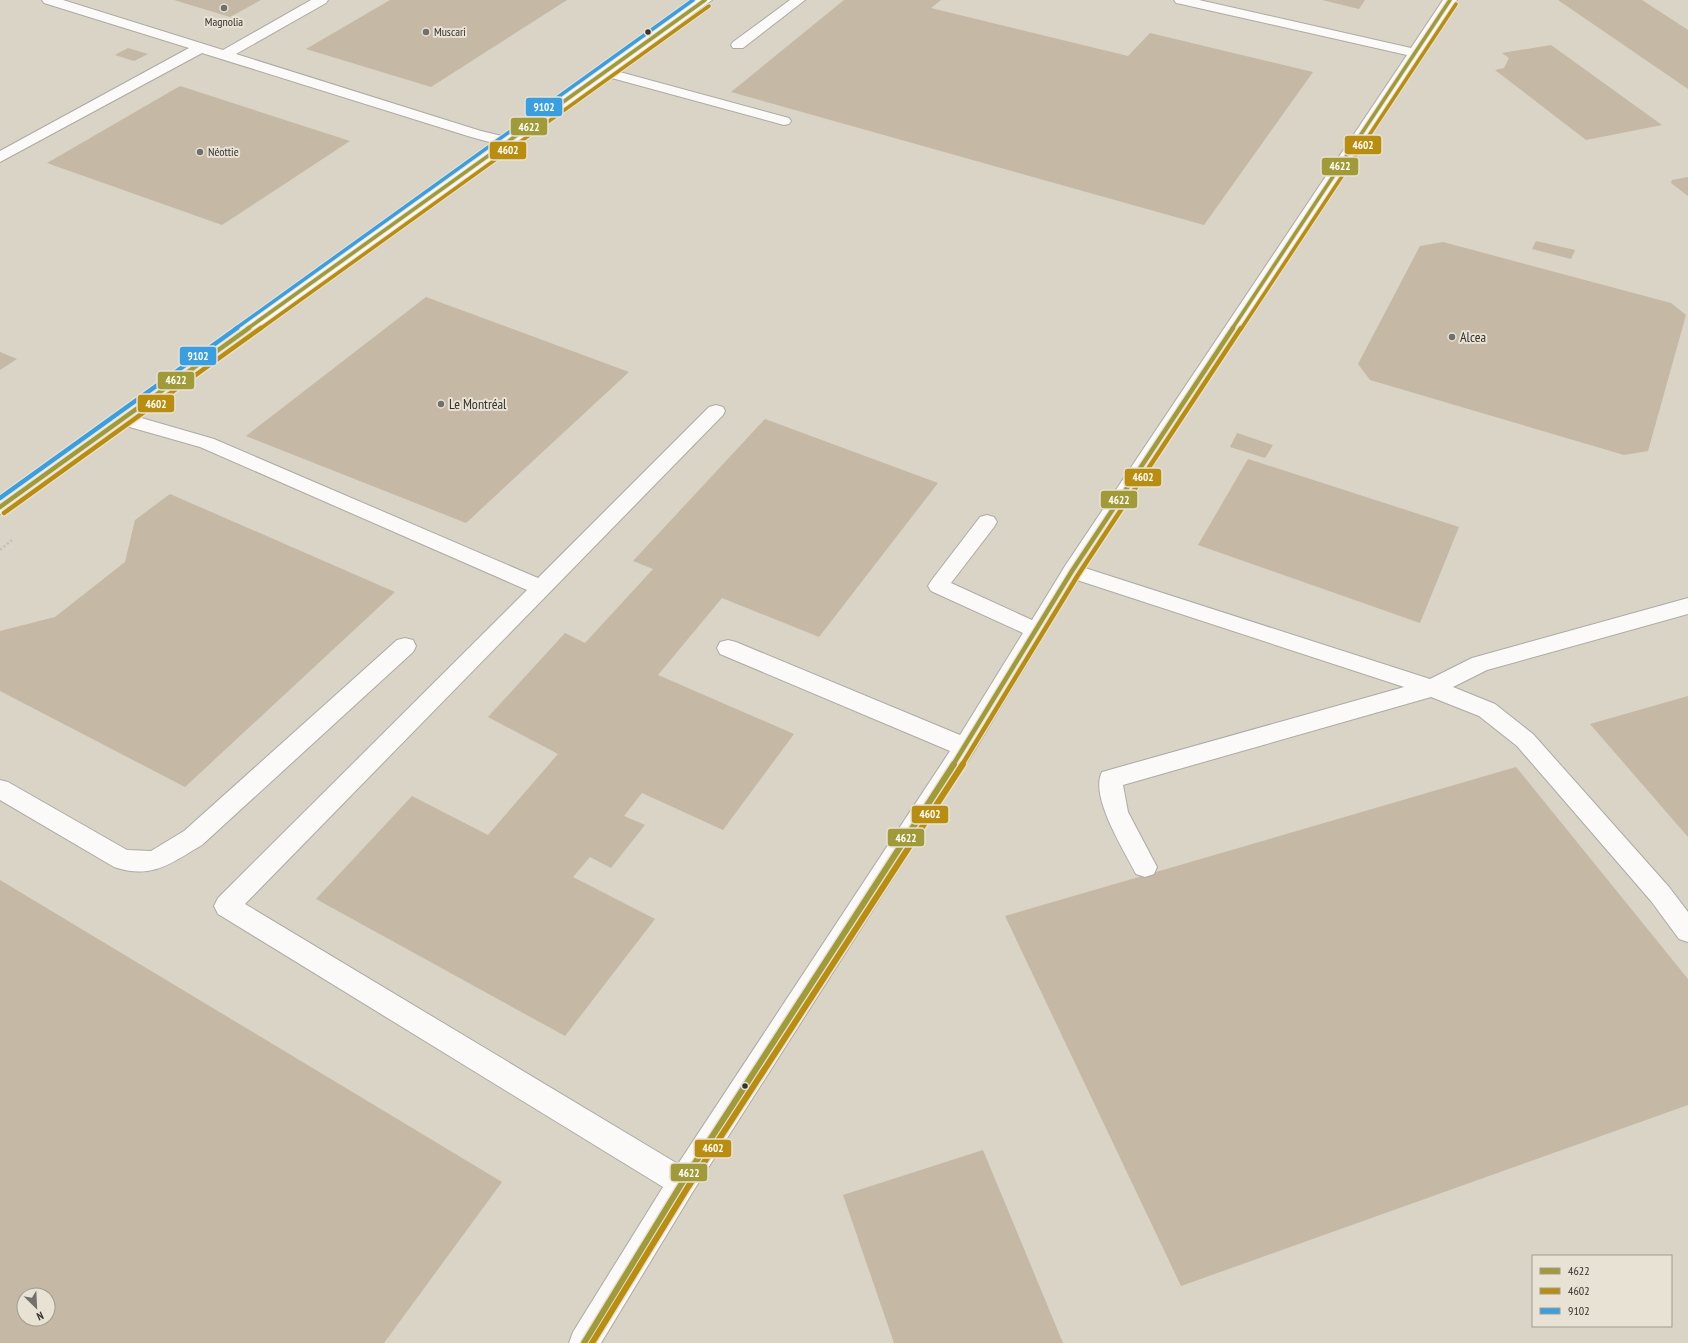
<svg xmlns="http://www.w3.org/2000/svg" width="1688" height="1343" font-family="'PT Sans Narrow',sans-serif">
  <style>
    .built { fill: #d9d4c5; fill-rule: evenodd }
    .building { fill: #c5b8a5; fill-rule: evenodd }
    .lines { fill: none; stroke-linecap: round; stroke-linejoin: round }
    .minor-casing { stroke: #acaaa4; stroke-width: 2 }
    .path { stroke: #c4c2bf; stroke-width: 2.5; stroke-dasharray: 2.5 2; stroke-linecap: butt }
    .minor { fill: #fbfaf9; fill-rule: evenodd }
    .bus-1-far2-casing { stroke: #e8e2d5; stroke-width: 5.5 }
    .bus-1-far1-casing { stroke: #e8e2d5; stroke-width: 7 }
    .bus-1-casing { stroke: #e8e2d5; stroke-width: 9 }
    .bus-2-far2-casing { stroke: #e8e2d5; stroke-width: 5.5 }
    .bus-2-far1-casing { stroke: #e8e2d5; stroke-width: 7 }
    .bus-2-casing { stroke: #e8e2d5; stroke-width: 9 }
    .bus-3-far1-casing { stroke: #e8e2d5; stroke-width: 5.5 }
    .bus-3-casing { stroke: #e8e2d5; stroke-width: 7 }
    .bus-1-far2 { stroke: #a09b38; stroke-width: 3.5 }
    .bus-1-far1 { stroke: #a09b38; stroke-width: 4.5 }
    .bus-1 { stroke: #a09b38; stroke-width: 6 }
    .bus-2-far2 { stroke: #b88d10; stroke-width: 3.5 }
    .bus-2-far1 { stroke: #b88d10; stroke-width: 4.5 }
    .bus-2 { stroke: #b88d10; stroke-width: 6 }
    .bus-3-far1 { stroke: #3a9fe0; stroke-width: 3.5 }
    .bus-3 { stroke: #3a9fe0; stroke-width: 4.5 }
    .poi-dot { fill: #72706a; stroke: #e8e2d5; stroke-width: 1.5 }
    .bus-dot { fill: #35332e; stroke: #e8e2d5; stroke-width: 1.5 }
    .labels { text-anchor: middle; stroke-width: 4; stroke-linejoin: round; paint-order: stroke }
    .far-poi-label { font-size: 12px; fill: #35332e; stroke: #e8e2d5; text-anchor: start }
    .poi-label { font-size: 14px; fill: #35332e; stroke: #e8e2d5; text-anchor: start }
    .line-badge { stroke: #e8e2d5; stroke-width: 1.5 }
    .badge-label { font-size: 11px; text-anchor: middle; font-weight: bold; fill: #fff }
  </style>
  <rect width="100%" height="100%" fill="#e4e1d9"/>
  <path class="built" d="M0,0H1688V1343H0ZM1533,1256H1671V1326H1533ZM24,1295H48V1319H24Z"/>
  <g class="building">
    <path d="M174,0H261L230,17Z"/>
    <path d="M390,0H567L431,87L306,49Z"/>
    <path d="M844,0H941L931,8L1128,56L1150,33L1313,72L1204,225L731,92Z"/>
    <path d="M1322,0H1365L1359,9Z"/>
    <path d="M1558,0H1642L1688,30V89Z"/>
    <path d="M1551,45L1662,125L1586,140L1495,70L1504,68L1509,58L1502,53Z"/>
    <path d="M128,48L148,54L134,61L115,55Z"/>
    <path d="M180,86L350,141L222,225L47,163Z"/>
    <path d="M1688,177V196L1671,183L1672,180Z"/>
    <path d="M1536,241L1575,250L1571,259L1532,249Z"/>
    <path d="M1443,242L1671,303L1686,315L1648,451L1624,455L1370,380L1358,364L1420,246Z"/>
    <path d="M426,297L629,372L466,523L246,436Z"/>
    <path d="M0,352L17,359L0,370Z"/>
    <path d="M765,419L938,483L819,637L722,598L658,675L794,734L723,830L642,793L624,816L645,825L611,868L590,857L573,877L655,919L565,1036L316,899L412,796L488,835L558,754L488,717L565,633L585,643L653,569L633,561Z"/>
    <path d="M1237,433L1273,445L1265,458L1230,447Z"/>
    <path d="M1248,459L1459,527L1420,623L1198,545Z"/>
    <path d="M170,494L395,592L185,787L0,691V631L55,617L125,562L135,520Z"/>
    <path d="M1688,696V837L1590,724Z"/>
    <path d="M1516,767L1688,979V1105L1181,1286L1005,916Z"/>
    <path d="M0,880L502,1182L384,1343H0ZM24,1295H48V1319H24Z"/>
    <path d="M983,1150L1063,1343H894L843,1195Z"/>
  </g>
  <g class="lines">
    <defs>
      <g id="minor">
        <path d="M42,0H63L223,50L311,0H328L326,3L236,54L481,131L506,137L696,0H712L616,71L789,118L791,121L789,124L784,125L608,77L138,417L214,439L538,578L709,407L716,405L723,407L725,411L723,415L245,904L678,1164L950,751L720,654L717,648L720,642L728,640L736,642L960,735L1023,633L931,591L928,586L931,581L980,517L987,515L994,517L997,522L994,527L951,583L1032,620L1065,566L1407,55L1181,4L1176,3L1174,0H1199L1411,48L1443,0H1457L1085,568L1430,679L1472,658L1688,598V614L1487,670L1453,687L1495,704L1533,734L1669,887L1688,912V942L1679,939L1651,901L1517,746L1479,716L1431,697L1123,785L1128,812L1157,867L1154,874L1145,877L1136,874C1125,852 1089,796 1102,772L1404,687L1077,580L973,753L692,1193L601,1343H569L573,1332L663,1187L218,914L214,906L218,898L527,590L200,447L126,426L7,512L0,514V497L497,144L471,137L202,53L0,162V151L189,48L44,3Z"/>
        <path d="M790,0H805L743,48H733L731,45L733,42Z"/>
        <path d="M405,638L413,640L416,646L413,652L202,845C171,863 152,880 114,867L0,800V780L8,782L127,850L151,851L184,831L397,640Z"/>
      </g>
    </defs>
    <use href="#minor" class="minor-casing"/>
    <path class="path" d="M0,550L12,540"/>
    <use href="#minor" class="minor"/>
    <defs>
      <g id="bus-1-far2">
        <path d="M247,329L705,0"/>
        <path d="M1232,329L1450,0"/>
      </g>
      <g id="bus-1-far1">
        <path d="M0,507L249,328"/>
        <path d="M953,765L1072,571L1233,328"/>
      </g>
      <path id="bus-1" d="M584,1343L682,1183L954,764"/>
      <g id="bus-2-far2">
        <path d="M260,329L709,6"/>
        <path d="M1241,329L1456,4"/>
      </g>
      <g id="bus-2-far1">
        <path d="M4,513L261,328"/>
        <path d="M962,765L1078,575L1241,328"/>
      </g>
      <path id="bus-2" d="M592,1343L688,1187L963,764"/>
      <path id="bus-3-far1" d="M235,329L693,0"/>
      <path id="bus-3" d="M0,498L237,328"/>
    </defs>
    <use href="#bus-1-far2" class="bus-1-far2-casing"/>
    <use href="#bus-1-far1" class="bus-1-far1-casing"/>
    <use href="#bus-1" class="bus-1-casing"/>
    <use href="#bus-2-far2" class="bus-2-far2-casing"/>
    <use href="#bus-2-far1" class="bus-2-far1-casing"/>
    <use href="#bus-2" class="bus-2-casing"/>
    <use href="#bus-3-far1" class="bus-3-far1-casing"/>
    <use href="#bus-3" class="bus-3-casing"/>
    <use href="#bus-1-far2" class="bus-1-far2"/>
    <use href="#bus-1-far1" class="bus-1-far1"/>
    <use href="#bus-1" class="bus-1"/>
    <use href="#bus-2-far2" class="bus-2-far2"/>
    <use href="#bus-2-far1" class="bus-2-far1"/>
    <use href="#bus-2" class="bus-2"/>
    <use href="#bus-3-far1" class="bus-3-far1"/>
    <use href="#bus-3" class="bus-3"/>
  </g>
  <g class="poi-dot">
    <circle cx="224" cy="8" r="4"/>
    <circle cx="426" cy="32" r="4"/>
    <circle cx="200" cy="152" r="4"/>
    <circle cx="1452" cy="337" r="4"/>
    <circle cx="441" cy="404" r="4"/>
  </g>
  <g class="bus-dot">
    <circle cx="648" cy="32" r="3.5"/>
    <circle cx="745" cy="1086" r="3.5"/>
  </g>
  <g class="labels">
    <g class="far-poi-label">
      <text x="224" y="26" text-anchor="middle">Magnolia</text>
      <text x="434" y="36">Muscari</text>
      <text x="208" y="156">Néottie</text>
    </g>
    <g class="poi-label">
      <text x="1460" y="342">Alcea</text>
      <text x="449" y="409">Le Montréal</text>
    </g>
  </g>
  <g class="line-badge">
    <rect x="525" y="97" width="38" height="20" rx="4" fill="#3a9fe0"/>
    <rect x="510" y="117" width="38" height="19" rx="4" fill="#a09b38"/>
    <rect x="1344" y="135" width="38" height="20" rx="4" fill="#b88d10"/>
    <rect x="489" y="141" width="38" height="19" rx="4" fill="#b88d10"/>
    <rect x="1321" y="157" width="38" height="19" rx="4" fill="#a09b38"/>
    <rect x="179" y="346" width="38" height="20" rx="4" fill="#3a9fe0"/>
    <rect x="157" y="371" width="38" height="19" rx="4" fill="#a09b38"/>
    <rect x="137" y="394" width="38" height="19" rx="4" fill="#b88d10"/>
    <rect x="1124" y="468" width="38" height="19" rx="4" fill="#b88d10"/>
    <rect x="1100" y="490" width="38" height="19" rx="4" fill="#a09b38"/>
    <rect x="911" y="805" width="38" height="19" rx="4" fill="#b88d10"/>
    <rect x="887" y="828" width="38" height="19" rx="4" fill="#a09b38"/>
    <rect x="694" y="1139" width="38" height="19" rx="4" fill="#b88d10"/>
    <rect x="670" y="1163" width="38" height="19" rx="4" fill="#a09b38"/>
  </g>
  <g class="badge-label">
    <text x="544" y="111">9102</text>
    <text x="529" y="131">4622</text>
    <text x="1363" y="149">4602</text>
    <text x="508" y="154">4602</text>
    <text x="1340" y="170">4622</text>
    <text x="198" y="360">9102</text>
    <text x="176" y="384">4622</text>
    <text x="156" y="408">4602</text>
    <text x="1143" y="481">4602</text>
    <text x="1119" y="504">4622</text>
    <text x="930" y="818">4602</text>
    <text x="906" y="842">4622</text>
    <text x="713" y="1152">4602</text>
    <text x="689" y="1177">4622</text>
  </g>
  <rect x="1532" y="1255" width="140" height="72" fill="#e8e2d5" stroke="#a09c92"/>
  <rect x="1540" y="1268" width="20" height="6" fill="#a09b38" stroke="#a09c92"/>
  <text x="1568" y="1275" font-size="12" fill="#35332e">4622</text>
  <rect x="1540" y="1288" width="20" height="6" fill="#b88d10" stroke="#a09c92"/>
  <text x="1568" y="1295" font-size="12" fill="#35332e">4602</text>
  <rect x="1540" y="1308" width="20" height="6" fill="#3a9fe0" stroke="#a09c92"/>
  <text x="1568" y="1315" font-size="12" fill="#35332e">9102</text>
  <g transform="translate(36 1307) rotate(156)"><circle r="19" fill="#e8e2d5" stroke="#a09c92"/>
  <path d="M0-3L7 15L0 10L-7 15Z" fill="#72706a"/>
  <text y="-6" font-size="11" font-weight="bold" text-anchor="middle" fill="#35332e">N</text>
  </g>
</svg>
